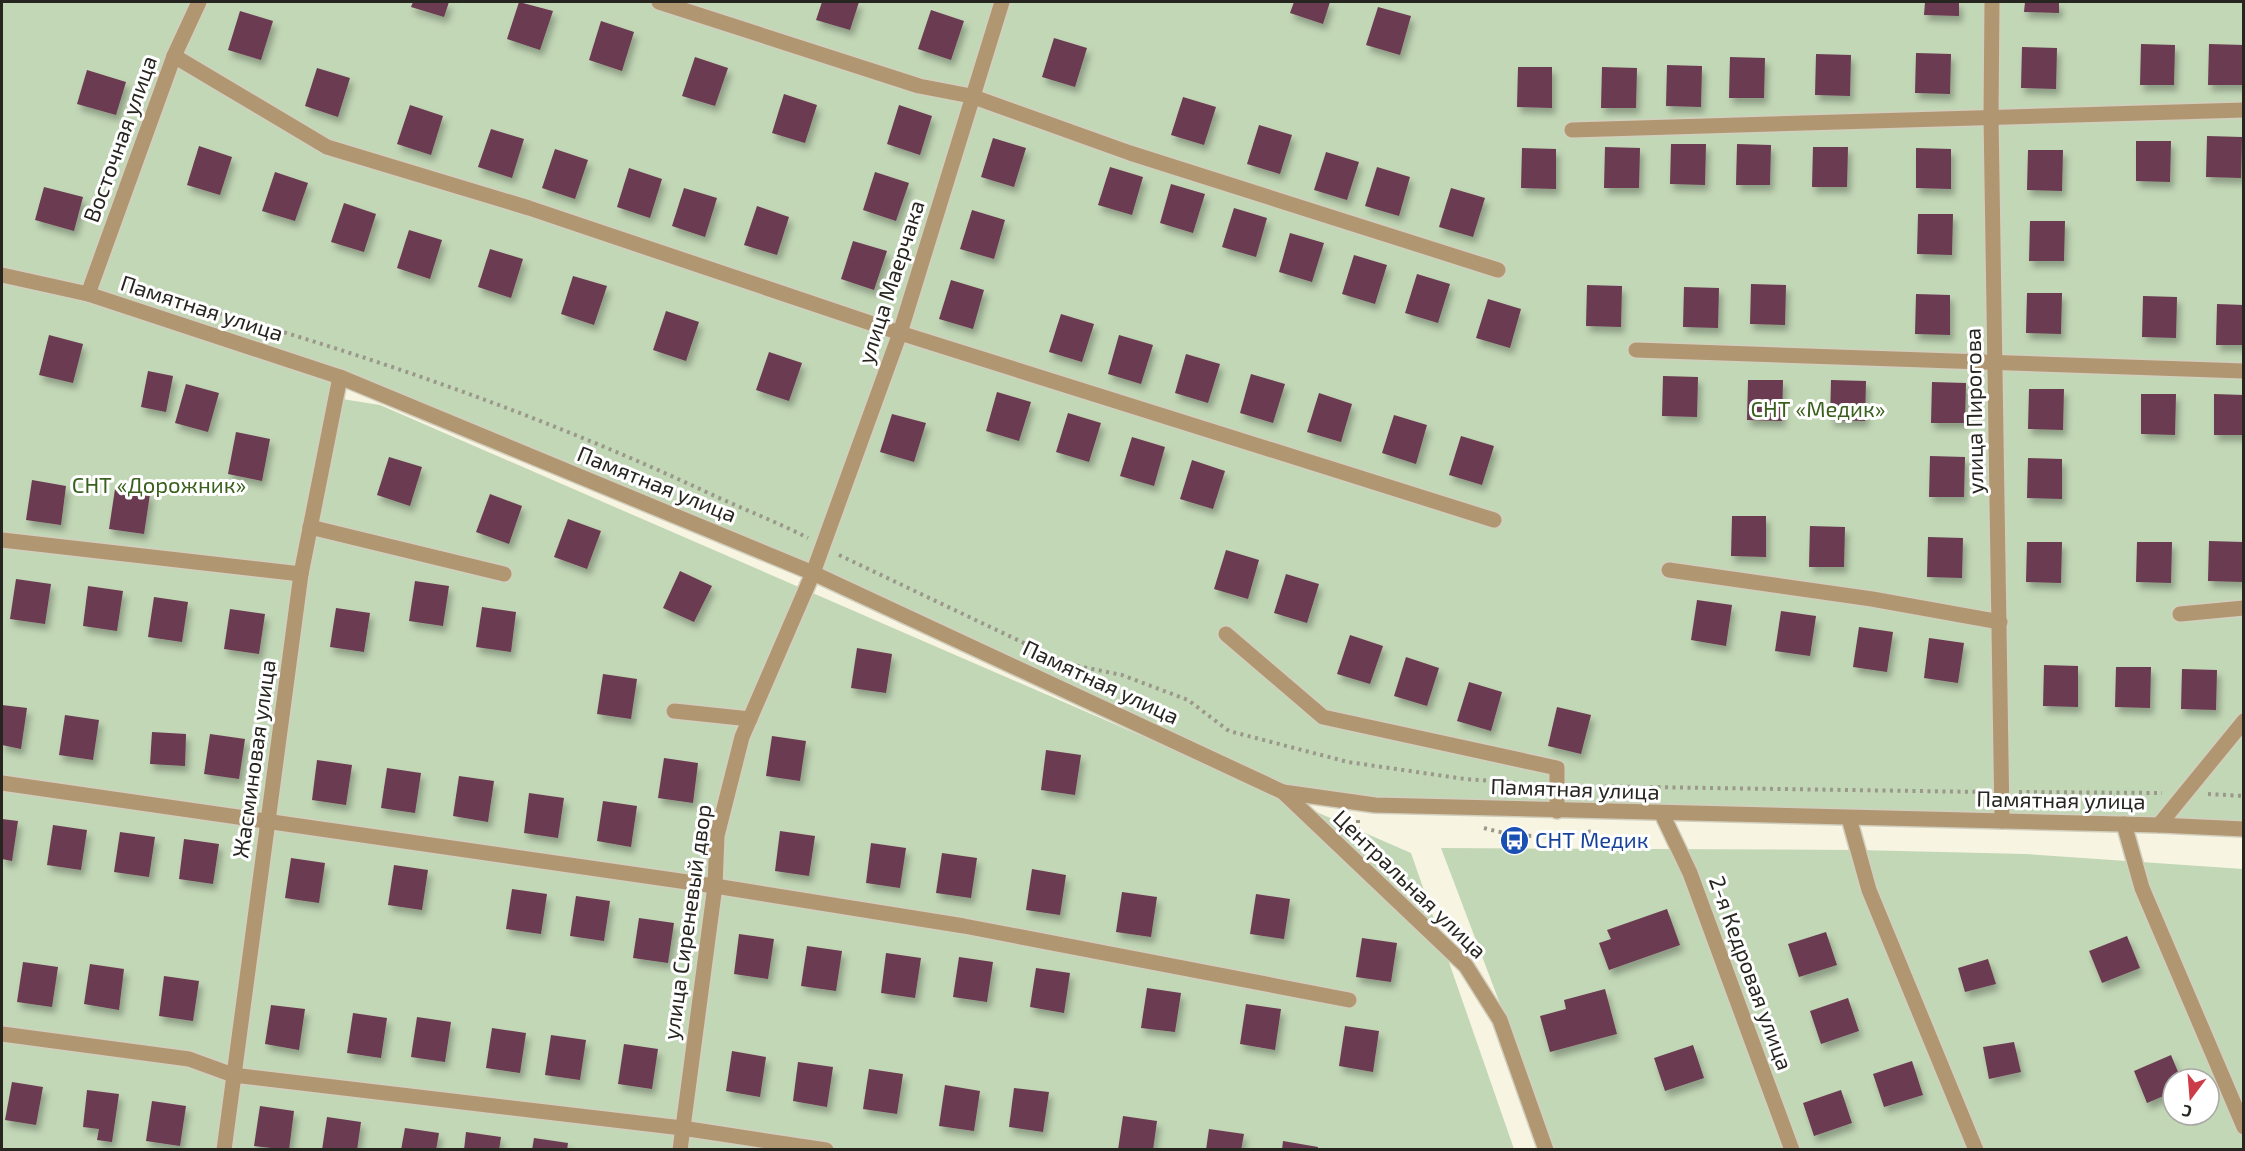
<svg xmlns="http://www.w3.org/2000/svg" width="2245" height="1151" font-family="'Exo 2',sans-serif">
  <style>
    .green { fill: #c2d7b6; fill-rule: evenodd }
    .building { fill: #6b3b51; filter: url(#shadow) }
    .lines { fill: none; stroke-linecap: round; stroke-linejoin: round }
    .minor-casing { stroke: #d2cfbf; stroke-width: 18 }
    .path { stroke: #9b988b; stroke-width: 4; stroke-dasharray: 3 4.5; stroke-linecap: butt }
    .minor { stroke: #b09771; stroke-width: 15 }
    .labels { text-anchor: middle; stroke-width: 6; stroke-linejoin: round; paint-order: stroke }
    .street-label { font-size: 22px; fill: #27251f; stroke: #fff }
    .park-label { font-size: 22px; fill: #3a601e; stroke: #fff }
    .transit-label { font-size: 22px; fill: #164399; stroke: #fff; text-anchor: start }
  </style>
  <defs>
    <filter id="shadow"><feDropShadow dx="3.5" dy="6" stdDeviation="3" flood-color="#0004"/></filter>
  </defs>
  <rect width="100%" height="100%" fill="#f8f4e2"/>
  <g class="green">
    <path d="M2,2H2243V829L1473,808L1283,792L813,573L340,377L336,398L380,405L1411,853L1514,1149H2Z"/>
    <path d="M1441,848L1859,850L2025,854L2243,869V1149H1555ZM2173,1079H2209V1115H2173Z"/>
  </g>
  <g class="building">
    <path d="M413,2H449L444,17L411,7Z"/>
    <path d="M519,2L553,11L540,50L507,39Z"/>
    <path d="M822,2H859L850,30L816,20Z"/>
    <path d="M1294,2H1330L1323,24L1290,13Z"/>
    <path d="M1925,2H1959V16L1924,15Z"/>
    <path d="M2025,2H2059V13L2024,12Z"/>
    <path d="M1378,7L1411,16L1400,55L1366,45Z"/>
    <path d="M931,10L964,21L951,60L918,49Z"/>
    <path d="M240,11L273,21L261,60L228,50Z"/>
    <path d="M601,21L634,32L622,71L589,60Z"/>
    <path d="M1054,38L1087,48L1075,87L1042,77Z"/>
    <path d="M2141,44L2175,45L2174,85H2140Z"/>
    <path d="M2209,44L2244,45L2243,85H2208Z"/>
    <path d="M2022,47L2057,48L2056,89L2021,88Z"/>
    <path d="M1916,53L1951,54L1950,94L1915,93Z"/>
    <path d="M1816,54L1851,55L1850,96L1815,95Z"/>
    <path d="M695,57L728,68L715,106L682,96Z"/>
    <path d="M1730,57L1765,58L1764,98H1729Z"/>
    <path d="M1667,65L1702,66L1701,107L1666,106Z"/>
    <path d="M1518,67H1552V108L1517,107Z"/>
    <path d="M1602,67L1637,68L1636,108H1601Z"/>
    <path d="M317,68L350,78L338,117L305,106Z"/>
    <path d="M87,70L126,82L116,115L77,104Z"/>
    <path d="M784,94L817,105L805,143L772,133Z"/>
    <path d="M1183,97L1216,107L1204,145L1171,135Z"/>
    <path d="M410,105L443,116L431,155L397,144Z"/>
    <path d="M899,105L932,116L920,155L887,144Z"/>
    <path d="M1259,125L1292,135L1280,174L1247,164Z"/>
    <path d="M491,129L524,139L512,178L478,167Z"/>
    <path d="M2207,136L2242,137L2241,178L2206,177Z"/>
    <path d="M993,138L1026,148L1014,187L981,177Z"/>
    <path d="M2136,141H2171L2170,182L2136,181Z"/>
    <path d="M1671,144H1706L1705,185L1670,184Z"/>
    <path d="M1737,144L1771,145L1770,185H1736Z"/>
    <path d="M199,146L232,157L220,195L187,185Z"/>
    <path d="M1605,147L1640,148L1639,188H1604Z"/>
    <path d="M1813,147H1848L1847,187H1812Z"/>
    <path d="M1522,148L1556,149V189L1521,188Z"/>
    <path d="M1916,148L1951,149V189L1916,188Z"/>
    <path d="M555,149L588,160L575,199L542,188Z"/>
    <path d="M2028,150H2063L2062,191L2027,190Z"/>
    <path d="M1326,152L1359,162L1347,200L1314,190Z"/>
    <path d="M1110,167L1143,177L1132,215L1098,205Z"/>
    <path d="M1377,167L1410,177L1399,216L1365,206Z"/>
    <path d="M629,168L662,179L650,218L617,207Z"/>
    <path d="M275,172L308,183L295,221L262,211Z"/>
    <path d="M875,172L909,183L896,221L863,210Z"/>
    <path d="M1171,184L1205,194L1193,233L1160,223Z"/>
    <path d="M44,187L83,197L74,231L35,220Z"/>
    <path d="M684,188L717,198L705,237L672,226Z"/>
    <path d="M1451,188L1485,198L1473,237L1439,227Z"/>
    <path d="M344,203L376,214L364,252L331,242Z"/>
    <path d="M757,206L789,217L777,255L744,245Z"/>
    <path d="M1234,208L1267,218L1256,257L1222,247Z"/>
    <path d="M972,210L1005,220L994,259L960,249Z"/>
    <path d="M1918,214H1953L1952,255L1917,254Z"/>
    <path d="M2030,221H2065L2064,261H2029Z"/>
    <path d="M409,230L442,240L430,279L397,268Z"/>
    <path d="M1290,233L1324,243L1312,282L1279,272Z"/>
    <path d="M853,241L887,251L874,290L841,279Z"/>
    <path d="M490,249L523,259L511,298L478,287Z"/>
    <path d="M1354,255L1387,265L1375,304L1342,294Z"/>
    <path d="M1417,274L1450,284L1438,323L1405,313Z"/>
    <path d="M573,276L607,286L594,325L561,314Z"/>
    <path d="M951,280L984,290L973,329L939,319Z"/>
    <path d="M1751,284L1786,285L1785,325L1750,324Z"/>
    <path d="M1587,285L1622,286L1621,327L1586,326Z"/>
    <path d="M1684,287L1719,288L1718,328L1683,327Z"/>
    <path d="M2027,293H2062L2061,334L2026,333Z"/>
    <path d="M1916,294L1950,295V335L1915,334Z"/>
    <path d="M2143,296L2177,297L2176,338L2142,337Z"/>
    <path d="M1488,299L1521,309L1510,348L1476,338Z"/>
    <path d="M2217,304L2244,305V345H2216Z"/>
    <path d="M666,311L699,322L686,361L653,350Z"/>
    <path d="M1061,314L1094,324L1082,362L1049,352Z"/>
    <path d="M49,335L83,344L73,383L39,375Z"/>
    <path d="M1119,335L1153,345L1141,384L1108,374Z"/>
    <path d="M769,352L802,363L789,401L756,390Z"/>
    <path d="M1186,354L1220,364L1208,403L1175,393Z"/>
    <path d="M148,371L173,376L166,412L141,407Z"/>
    <path d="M1251,374L1285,384L1273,423L1240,413Z"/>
    <path d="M1663,376L1698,377L1697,417L1662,416Z"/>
    <path d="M1748,380H1783L1782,421L1747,420Z"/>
    <path d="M1831,380L1866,381L1865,421L1830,420Z"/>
    <path d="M1932,382L1966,383L1965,423H1931Z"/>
    <path d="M186,384L219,393L208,432L175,423Z"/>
    <path d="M2029,389H2064L2063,430L2028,429Z"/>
    <path d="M997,392L1031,402L1019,441L986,431Z"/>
    <path d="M1319,393L1352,404L1341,442L1307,432Z"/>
    <path d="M2141,394H2176L2175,435L2141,434Z"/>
    <path d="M2214,394L2244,395V435H2214Z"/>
    <path d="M1068,413L1101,423L1089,462L1056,452Z"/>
    <path d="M892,414L926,423L914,462L880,452Z"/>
    <path d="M1394,415L1427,425L1416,464L1382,453Z"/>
    <path d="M236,432L270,439L262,481L228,474Z"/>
    <path d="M1461,436L1494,446L1482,485L1449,475Z"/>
    <path d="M1132,437L1165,447L1154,486L1120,476Z"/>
    <path d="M1930,456L1965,457L1964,497H1929Z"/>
    <path d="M389,457L422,467L410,506L377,495Z"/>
    <path d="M2028,458L2062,459V499L2027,498Z"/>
    <path d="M1192,460L1225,471L1213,509L1180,499Z"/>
    <path d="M32,480L66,486L61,525L26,520Z"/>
    <path d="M115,489L150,494L144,534L109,529Z"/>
    <path d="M490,494L522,506L509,544L476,532Z"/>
    <path d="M1732,516H1766V557L1731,556Z"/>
    <path d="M568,519L601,531L587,569L554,557Z"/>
    <path d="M1810,526L1845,527L1844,567H1809Z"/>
    <path d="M1928,537L1963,538L1962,578L1927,577Z"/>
    <path d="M2209,541L2243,542L2242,582L2208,581Z"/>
    <path d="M2027,542H2062L2061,583L2026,582Z"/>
    <path d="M2137,542H2172L2171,583L2136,582Z"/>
    <path d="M1226,550L1259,560L1248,599L1214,589Z"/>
    <path d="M680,571L712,586L694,622L663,608Z"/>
    <path d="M1286,574L1319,584L1307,623L1274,613Z"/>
    <path d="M16,579L51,584L45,624L10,619Z"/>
    <path d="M415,581L449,586L443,626L409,621Z"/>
    <path d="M88,586L123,591L117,631L83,626Z"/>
    <path d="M154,597L188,602L182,642L148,637Z"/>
    <path d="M1697,600L1732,605L1726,646L1691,640Z"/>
    <path d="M482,607L516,612L511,652L476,647Z"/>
    <path d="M336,608L370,613L364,652L330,647Z"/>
    <path d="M230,609L265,614L259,654L224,649Z"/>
    <path d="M1781,611L1816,616L1810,656L1775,651Z"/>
    <path d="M1859,627L1893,632L1887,672L1853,667Z"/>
    <path d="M1350,635L1383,646L1370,684L1337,674Z"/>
    <path d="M1929,638L1964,643L1958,683L1924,678Z"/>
    <path d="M857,648L892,654L886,693L851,688Z"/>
    <path d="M1406,657L1439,668L1427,706L1394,696Z"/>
    <path d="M2044,665L2078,666V707L2043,706Z"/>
    <path d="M2116,667H2151L2150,708L2115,707Z"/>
    <path d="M2182,669L2217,670L2216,710L2181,709Z"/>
    <path d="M603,674L637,679L631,719L597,714Z"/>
    <path d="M1469,682L1502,692L1491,731L1457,721Z"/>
    <path d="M2,705L27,708L21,749L2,745Z"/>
    <path d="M1557,707L1591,715L1581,754L1548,746Z"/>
    <path d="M65,715L99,720L93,760L59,755Z"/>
    <path d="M152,732L186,734L185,766L150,764Z"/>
    <path d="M210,734L245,739L239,779L204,774Z"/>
    <path d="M772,736L806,741L800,781L766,776Z"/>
    <path d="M1046,750L1081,755L1075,795L1041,790Z"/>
    <path d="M664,758L698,763L693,803L658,798Z"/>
    <path d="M317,760L352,765L346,805L312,800Z"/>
    <path d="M387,768L421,773L415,813L381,808Z"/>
    <path d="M459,776L494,781L488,822L453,816Z"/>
    <path d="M529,793L564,798L558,838L524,833Z"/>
    <path d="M603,801L637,806L631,847L597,841Z"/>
    <path d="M2,819L18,821L12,861L2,859Z"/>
    <path d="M53,825L87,830L81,870L47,865Z"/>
    <path d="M780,831L815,836L809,876L775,871Z"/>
    <path d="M120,832L155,837L149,877L114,872Z"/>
    <path d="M184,839L219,844L213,884L179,879Z"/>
    <path d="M871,843L906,848L900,888L866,883Z"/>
    <path d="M942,853L977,858L971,898L936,893Z"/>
    <path d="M291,858L325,863L319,903L285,898Z"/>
    <path d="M394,865L428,870L422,910L388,905Z"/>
    <path d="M1032,869L1066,875L1060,915L1026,910Z"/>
    <path d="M512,889L547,894L541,934L506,929Z"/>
    <path d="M1122,892L1157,897L1151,937L1116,932Z"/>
    <path d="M1256,894L1290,899L1284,939L1250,934Z"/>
    <path d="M576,896L610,901L604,941L570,936Z"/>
    <path d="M1667,909L1680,945L1609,970L1599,943L1611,939L1607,930Z"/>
    <path d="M639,918L674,923L668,963L633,958Z"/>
    <path d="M1826,932L1837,965L1799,977L1788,944Z"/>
    <path d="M739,934L774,939L768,979L734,974Z"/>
    <path d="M2127,936L2140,968L2102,983L2089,951Z"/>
    <path d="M1362,938L1397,943L1391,982L1356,977Z"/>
    <path d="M807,946L842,951L836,991L801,986Z"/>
    <path d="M886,953L921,958L915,998L881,993Z"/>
    <path d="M959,957L993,962L987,1002L953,997Z"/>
    <path d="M1988,959L1996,984L1965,992L1958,968Z"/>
    <path d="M23,962L58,967L52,1007L17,1002Z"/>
    <path d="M90,964L124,969L119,1010L84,1004Z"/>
    <path d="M1036,968L1070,973L1064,1013L1030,1007Z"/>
    <path d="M164,976L199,981L193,1021L159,1016Z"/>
    <path d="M1147,988L1181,993L1175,1032L1141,1028Z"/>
    <path d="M1605,989L1617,1034L1550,1052L1540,1016L1566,1009L1564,1000Z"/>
    <path d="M1848,998L1859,1031L1821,1044L1810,1011Z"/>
    <path d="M1246,1004L1281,1009L1275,1050L1240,1044Z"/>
    <path d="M271,1005L305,1009L299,1050L265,1044Z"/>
    <path d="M353,1013L387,1018L381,1058L347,1053Z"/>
    <path d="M417,1017L451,1022L445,1062L411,1057Z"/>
    <path d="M1345,1026L1379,1031L1373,1072L1339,1066Z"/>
    <path d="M492,1028L526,1033L520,1073L486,1068Z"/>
    <path d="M551,1035L586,1040L580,1080L545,1075Z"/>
    <path d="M2014,1042L2021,1072L1989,1079L1983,1047Z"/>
    <path d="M624,1044L658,1049L652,1089L618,1084Z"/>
    <path d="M1693,1045L1704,1078L1665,1091L1654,1058Z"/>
    <path d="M732,1051L766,1057L760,1097L726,1091Z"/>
    <path d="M2171,1055L2181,1079H2173V1092L2147,1103L2134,1071Z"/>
    <path d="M1912,1061L1923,1095L1884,1107L1873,1074Z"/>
    <path d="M798,1062L833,1067L827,1107L793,1101Z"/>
    <path d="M869,1069L903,1074L897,1114L863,1109Z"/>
    <path d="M12,1082L43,1087L36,1125L5,1120Z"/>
    <path d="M945,1085L980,1091L974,1131L939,1126Z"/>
    <path d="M1014,1088L1049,1092L1043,1132L1009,1127Z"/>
    <path d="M87,1090L119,1094L112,1142L97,1140L99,1129L83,1127Z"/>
    <path d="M1841,1090L1852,1123L1814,1136L1803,1103Z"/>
    <path d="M152,1101L186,1106L180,1146L146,1141Z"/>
    <path d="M260,1106L294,1111L289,1150L254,1146Z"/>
    <path d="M1123,1116L1157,1121L1153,1150H1118Z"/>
    <path d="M327,1117L361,1122L357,1150H322Z"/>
    <path d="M405,1128L439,1133L436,1150H401Z"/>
    <path d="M1209,1129L1244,1134L1241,1150H1206Z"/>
    <path d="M466,1132L501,1137L499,1150H464Z"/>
    <path d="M534,1138L568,1143L567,1150H532Z"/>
    <path d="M1283,1141L1318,1147L1317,1150H1282Z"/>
  </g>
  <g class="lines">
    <defs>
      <g id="minor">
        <path d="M659,2L919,86L971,96L1130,153L1498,270"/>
        <path d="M1992,2L1991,116L2002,821"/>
        <path d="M174,56L327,147L529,208L900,333L1494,520"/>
        <path d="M1572,130L2244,110"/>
        <path d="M2,275L88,294L340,377L813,573L1283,792L1375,805L2159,825L2244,829"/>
        <path d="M88,294L174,56L199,2"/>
        <path d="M1636,350L2244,371"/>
        <path d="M310,527L504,574"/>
        <path d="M2,540L301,574"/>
        <path d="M1669,570L1872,599L2000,622"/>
        <path d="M2180,614L2244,608"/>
        <path d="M1226,634L1323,717L1557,768V811"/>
        <path d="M674,711L750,719"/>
        <path d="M2,783L715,886L964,926L1349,1000"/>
        <path d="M1283,792L1466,966L1500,1020L1546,1150"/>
        <path d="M1662,814L1690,873L1792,1150"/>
        <path d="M1849,818L1869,890L1976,1150"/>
        <path d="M2124,824L2142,888L2244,1127"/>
        <path d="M2159,825L2244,721"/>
        <path d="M2,1034L189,1059L233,1075L682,1128L826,1150"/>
        <path d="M224,1150L301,574L340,377"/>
        <path d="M680,1150L715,886L717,836L742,737L813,573L900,333L1002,2"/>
      </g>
    </defs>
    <use href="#minor" class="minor-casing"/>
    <g class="path">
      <path d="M176,301C361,352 543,415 717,497C748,511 779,523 808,538"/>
      <path d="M839,555L1068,664L1122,675L1188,700L1229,731L1348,762L1465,779L1535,784"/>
      <path d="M1575,786L1985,792"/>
      <path d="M2019,792L2162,793"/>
      <path d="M2208,794L2244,796"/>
      <path d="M1358,820V835"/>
      <path d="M1484,828C1519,838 1557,839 1592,831"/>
    </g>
    <use href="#minor" class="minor"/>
  </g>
  <defs>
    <symbol id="bus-disc" viewBox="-11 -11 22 22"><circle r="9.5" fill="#1a4fb4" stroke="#fff"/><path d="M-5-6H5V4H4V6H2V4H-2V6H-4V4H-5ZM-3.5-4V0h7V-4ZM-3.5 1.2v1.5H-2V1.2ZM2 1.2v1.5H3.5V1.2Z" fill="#fff"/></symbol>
  </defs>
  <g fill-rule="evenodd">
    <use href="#bus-disc" x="1498" y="824" width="33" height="33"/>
  </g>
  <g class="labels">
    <g class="street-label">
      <text transform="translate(120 139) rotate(-70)" y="8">Восточная улица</text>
      <text transform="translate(891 282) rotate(-72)" y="8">улица Маерчака</text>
      <text transform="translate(202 308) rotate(18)" y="8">Памятная улица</text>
      <text transform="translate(1974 411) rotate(-91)" y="8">улица Пирогова</text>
      <text transform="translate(657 484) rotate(22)" y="8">Памятная улица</text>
      <text transform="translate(1101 682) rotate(25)" y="8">Памятная улица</text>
      <text transform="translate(254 759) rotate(-82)" y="8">Жасминовая улица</text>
      <text transform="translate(1575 789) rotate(2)" y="8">Памятная улица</text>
      <text transform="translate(2061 800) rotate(1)" y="8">Памятная улица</text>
      <text transform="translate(1410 884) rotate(44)" y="8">Центральная улица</text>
      <text transform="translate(687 922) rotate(-82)" y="8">улица Сиреневый двор</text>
      <text transform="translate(1751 973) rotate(70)" y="8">2-я Кедровая улица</text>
    </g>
    <g class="park-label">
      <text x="1818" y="417">СНТ «Медик»</text>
      <text x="159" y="493">СНТ «Дорожник»</text>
    </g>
    <g class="transit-label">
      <text x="1535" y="848">СНТ Медик</text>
    </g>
  </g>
  <rect width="2245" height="1151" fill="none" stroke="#27251f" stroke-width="6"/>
  <g transform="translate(2191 1097) rotate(196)"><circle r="28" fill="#ffffff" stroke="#a9a8a5" stroke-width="1.5"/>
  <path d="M0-4.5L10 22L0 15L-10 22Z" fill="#cc3c48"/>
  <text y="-9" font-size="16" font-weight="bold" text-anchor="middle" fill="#27251f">С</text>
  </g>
</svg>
